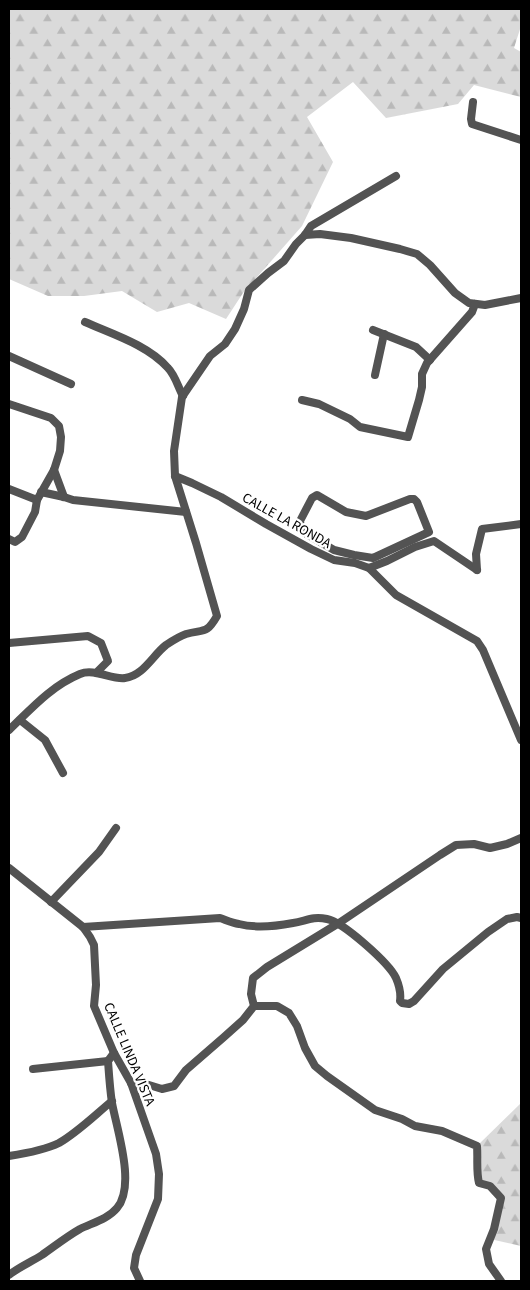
<svg xmlns="http://www.w3.org/2000/svg" width="530" height="1290" font-family="'Source Sans 3',sans-serif">
  <style>
    .forest { fill: url(#forest-firs) }
    .lines { fill: none; stroke-linecap: round; stroke-linejoin: round }
    .minor { stroke: #535353; stroke-width: 8 }
    .labels { text-anchor: middle; stroke-width: 4.5; stroke-linejoin: round; paint-order: stroke }
    .street-label { font-size: 14px; fill: #000; stroke: #fff }
  </style>
  <defs>
    <pattern id="forest-firs" width="22" height="20" patternUnits="userSpaceOnUse" patternTransform="scale(1.25)"><rect width="22" height="20" fill="#dadada"/><path d="M5 1l3.5 6h-7zM16 11l3.5 6h-7z" fill="#b9b9b9"/></pattern>
  </defs>
  <rect width="100%" height="100%" fill="#fff"/>
  <g class="forest">
    <path d="M9,9H521V26L514,48L521,52V97L474,85L458,104L386,118L353,82L307,117L333,162L302,226L243,293L226,319L189,303L157,312L122,291L84,296H48L9,279Z"/>
    <path d="M521,1103V1246L490,1239L501,1198L490,1186L479,1183L477,1146Z"/>
  </g>
  <g class="lines">
    <g class="minor">
      <path d="M473,102L471,119L472,124L521,140"/>
      <path d="M305,235L320,234L351,238L400,249L417,254L430,265L455,293L469,303L485,305L521,298"/>
      <path d="M85,322C112,334 148,345 168,368C175,375 178,387 183,396"/>
      <path d="M373,330L416,347L430,360"/>
      <path d="M9,356L71,384"/>
      <path d="M375,375L384,334"/>
      <path d="M302,400L319,404L350,419L360,427L408,437L419,400L422,387V374L427,363L472,312L475,304"/>
      <path d="M9,404L51,418L59,426L61,437L60,451L54,470L37,500L35,512L22,537L15,542L9,539"/>
      <path d="M54,470L64,497"/>
      <path d="M175,476L192,483L221,497L266,524L311,549L334,560L355,563L369,568L387,561L415,547L434,541L477,570"/>
      <path d="M9,489L37,500"/>
      <path d="M41,492L64,497L73,500L186,512"/>
      <path d="M317,495L346,512L366,516L410,499H414L417,502L429,532L373,558L354,555L334,550L305,533L301,528L300,521L312,498Z"/>
      <path d="M369,568L396,595L477,641L483,650L521,740"/>
      <path d="M477,570L476,554L482,529L521,524"/>
      <path d="M9,643L88,636L101,643L108,661L96,673"/>
      <path d="M20,720L45,740L63,773"/>
      <path d="M9,730C31,709 51,686 80,674C94,668 112,680 125,678C143,676 153,655 166,645C172,641 180,636 186,634C204,629 206,635 217,616L196,543L175,476L174,451L182,397L210,356L225,344L235,329L244,309L249,290L268,273L284,261L296,244L305,235L311,226L396,176"/>
      <path d="M9,868L83,927L90,937L94,945L96,985L94,1006L114,1053L131,1083L156,1154L159,1174L158,1199L136,1255L134,1268L140,1281"/>
      <path d="M51,902L99,852L116,828"/>
      <path d="M83,927L220,918C226,920 232,923 239,924C254,928 277,926 293,923C306,921 312,916 327,919C343,922 389,963 396,978C399,985 401,994 400,1001L402,1003L409,1004L414,1001L443,969L488,932L507,919L517,917L521,918"/>
      <path d="M254,1006H277L289,1013L297,1026L305,1048L315,1066L327,1076L375,1110L402,1119L415,1126L442,1131L477,1146C478,1158 476,1171 479,1183L490,1186L501,1198L494,1229L486,1249L489,1264L501,1281"/>
      <path d="M33,1069L108,1061"/>
      <path d="M131,1083L149,1085L162,1089L174,1086L186,1070L224,1037L243,1020L254,1006L251,994L253,978L267,967L339,923L440,855L456,845L474,844L490,848L507,844L521,838"/>
      <path d="M9,1156C22,1154 47,1149 59,1143C78,1132 95,1115 112,1101"/>
      <path d="M9,1275C19,1267 31,1262 42,1255C55,1246 66,1237 80,1229C92,1223 108,1219 117,1208C136,1186 117,1130 112,1103C110,1090 109,1075 108,1061L114,1053"/>
    </g>
  </g>
  <g class="labels">
    <g class="street-label">
      <text transform="translate(287 520) rotate(29)" y="5">CALLE LA RONDA</text>
      <text transform="translate(130 1054) rotate(67)" y="5">CALLE LINDA VISTA</text>
    </g>
  </g>
  <rect width="530" height="1290" fill="none" stroke="#000000" stroke-width="20"/>
</svg>
